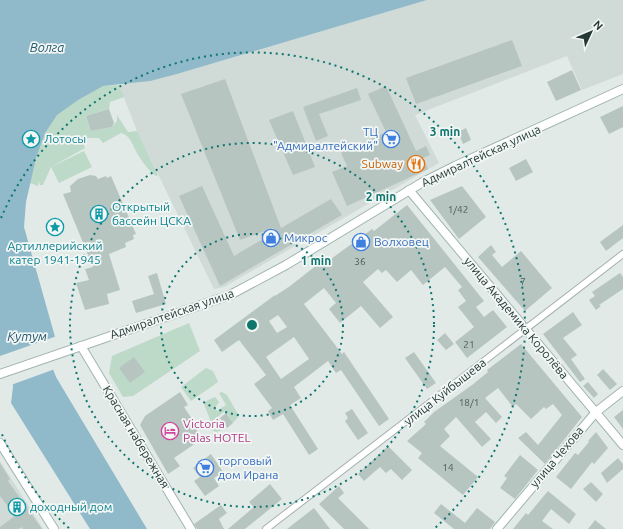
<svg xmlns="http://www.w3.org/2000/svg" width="623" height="529" font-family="Ubuntu,sans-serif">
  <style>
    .built { fill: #d0dad7 }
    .green { fill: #bdd9c8 }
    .water { fill: #90b9ca }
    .pier { fill: #e2eae8 }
    .building { fill: #b7c5c1; fill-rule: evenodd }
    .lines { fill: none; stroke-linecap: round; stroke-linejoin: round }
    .street-casing { stroke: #a5b1af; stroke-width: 8 }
    .secondary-casing { stroke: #a2b5b0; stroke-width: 10 }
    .street { stroke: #fff; stroke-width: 6 }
    .secondary { stroke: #fff; stroke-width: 8 }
    .ring { fill: none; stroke: #0f766e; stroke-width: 2; stroke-dasharray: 2 4 }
    .labels { text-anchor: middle; stroke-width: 3.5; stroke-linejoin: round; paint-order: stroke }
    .number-label { font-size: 10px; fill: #495c59 }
    .shop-label { font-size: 12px; fill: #366cbe; stroke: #f2f7f5; text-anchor: start }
    .culture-label { font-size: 12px; fill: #0d838f; stroke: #f2f7f5; text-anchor: start }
    .street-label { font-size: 12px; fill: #243936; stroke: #f2f7f5 }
    .food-label { font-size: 12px; fill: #c56008; stroke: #f2f7f5; text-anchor: end }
    .hotel-label { font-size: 12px; fill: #b23c85; stroke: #f2f7f5; text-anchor: start }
    .water-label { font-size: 13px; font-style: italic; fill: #25596f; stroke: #f2f7f5 }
    .centre { fill: #0f766e; stroke: #f2f7f5; stroke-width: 2 }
    .ring-label { font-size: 12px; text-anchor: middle; font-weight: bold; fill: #0f766e; stroke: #f2f7f5; stroke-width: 3.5; stroke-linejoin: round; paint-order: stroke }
  </style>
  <rect width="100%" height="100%" fill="#e2eae8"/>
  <g class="built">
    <path d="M427,0H623V74L582,90L567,56L415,115L439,163L224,287L214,289L137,131L119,85L177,74Z"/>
    <path d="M0,461L43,529H0Z"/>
  </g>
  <g class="green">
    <path d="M119,85L124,97L110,102L109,109L86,116L91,131L112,127L117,121V115L128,132L137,131L158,175L156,176C149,171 143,163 139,156C133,148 132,136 121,133L103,143L99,138H81L85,148L51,167L84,151L92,167L59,183L51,167L43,185H40L39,181L38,186L30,183L37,112L103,86Z"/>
    <path d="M189,323L200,351L133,396L123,397L109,373L112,356Z"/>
    <path d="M206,368L213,371L218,382L191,401L181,387Z"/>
    <path d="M222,392L227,395L239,416L233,423L225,411L211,422L204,404L208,400L215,397L219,402L215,408L217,411L226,405L219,393Z"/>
    <path d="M219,418L226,429L216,432L211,430L212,424Z"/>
  </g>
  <path class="water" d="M0,0H427L177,74L150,81L103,86L78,100L57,115L45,133L36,158L26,202L24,227L59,351L48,356L56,377L147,529H90L11,403L13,387L8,355L0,356Z"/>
  <path class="pier" d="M57,336L61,350L50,357L55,369L11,385L6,357L0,358V356Z"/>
  <g class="building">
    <path d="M512,40L522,66L416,104L406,78Z"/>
    <path d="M572,70L581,90L556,101L547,82Z"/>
    <path d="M225,79L281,228L331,199L342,215L220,286L179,196L202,186L234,256L275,232L273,228L240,240L181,94Z"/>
    <path d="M386,86L416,151L426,146L430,155L423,158L428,169L347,206L332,172L347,166L341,153L386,132L368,94Z"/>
    <path d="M357,88L361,100L319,114L328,136L316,141L303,107Z"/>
    <path d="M623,106V127L609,134L600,117Z"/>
    <path d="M109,109L114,123L112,127L91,131L86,116Z"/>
    <path d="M293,111L315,167L293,175L269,120Z"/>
    <path d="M466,128L471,140L463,144L458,132Z"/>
    <path d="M526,159L533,172L516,181L509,168Z"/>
    <path d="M90,175L96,176L98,179L106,176L107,178L111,176L136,234L133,235L134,239L125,243L126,247L109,254L120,290L107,294L109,304L85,310L76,283L89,280L85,269L93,267L63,194L71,192L70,186L78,179Z"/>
    <path d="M462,186L486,217L459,239L430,200Z"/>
    <path d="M407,205L484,301L476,307L484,317L493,310L507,327L467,358L455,342L474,327L458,307L466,301L458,290L462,287L445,267L423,285L411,270L397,282L386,270L382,273L378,269L363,282L393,317L380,328L361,306L340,323L329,309L336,303L324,288L304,304L342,354L344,352L389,419L379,426L341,370L336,373L328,361L294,387L301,398L290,405L318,449L309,455L283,414L273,420L268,411L272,408L254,384L266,375L239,340L222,352L214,340L275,295V296L290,286L322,261L324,264L372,229L374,231ZM278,315L287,327L277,333L269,321ZM294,337L309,359L281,379L266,357Z"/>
    <path d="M623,225V238L606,251L600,242Z"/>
    <path d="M491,245L496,252L492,255L502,267L521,251L552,288L525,311L478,257Z"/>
    <path d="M157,273L166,304L136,313L132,301L154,294L148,276Z"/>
    <path d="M620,273L623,277V289L599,305L601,306L596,310L589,300L595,296L592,292Z"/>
    <path d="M573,312L582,325L563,338L577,355L571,359L585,379L580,382L543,334Z"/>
    <path d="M445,333L454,344L446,350L437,340Z"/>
    <path d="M521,344L582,417L545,464L518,438L526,432L538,445L562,415L553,404L546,409L544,407L531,419L516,404L513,407L498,388L485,398L502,417L496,423L486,412L475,422L491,439L482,447L456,417L444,429L450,436L440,446L478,477L463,495L418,458L422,453L407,441L426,424L424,422L434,412L472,385L488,372L487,370Z"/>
    <path d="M414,352L436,383L427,389L405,358Z"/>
    <path d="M134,357L145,372L130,383L119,368Z"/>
    <path d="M603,369L617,384L610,390L597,375Z"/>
    <path d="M588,382L598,394L594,398L583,386Z"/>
    <path d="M180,392L188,405L184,407L196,425L198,434L193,445L174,458L180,466L168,474L140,425L145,416Z"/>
    <path d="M352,409L368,433L358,440L345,421L348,418L345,413Z"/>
    <path d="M623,410V429L614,417Z"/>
    <path d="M226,413L233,423L227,428L220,418Z"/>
    <path d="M596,432L608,448L594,464L592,462L571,489L556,477L575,453L578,455L589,442L588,441Z"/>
    <path d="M388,446L412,470L402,480L391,469L386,473L380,467L364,481L358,474Z"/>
    <path d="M211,454L223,472L214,478L219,486L205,496L194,481L200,477L193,468Z"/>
    <path d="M520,455L538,470L515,499L500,488L507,478L504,476Z"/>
    <path d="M618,458L623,464V469L607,483L601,473Z"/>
    <path d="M0,463L10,479L8,481L42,529H23L22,527L18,529H0V527L15,516L0,496Z"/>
    <path d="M591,482L603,494L596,502L583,489Z"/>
    <path d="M270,484L282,499L245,529H228L254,507L249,502Z"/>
    <path d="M339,486L344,493L338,498L369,529H344L319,504Z"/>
    <path d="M548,491L576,514L569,524L551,509L542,521L553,529H513L526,513L528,515Z"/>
    <path d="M441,504L465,523L477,508L495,522L490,529H454L434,513Z"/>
    <path d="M221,505L227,513L219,519L224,529H197L194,524Z"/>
    <path d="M314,508L330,529H287Z"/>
    <path d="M595,520L606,529H588Z"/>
  </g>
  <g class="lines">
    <defs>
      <path id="street" d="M266,529L623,254"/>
      <g id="secondary">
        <path d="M409,190L623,445"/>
        <path d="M81,346L191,529"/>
        <path d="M0,374L230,295L286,265L423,182L455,166L623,89"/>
        <path d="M0,443L54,529"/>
        <path d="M497,529L596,412L623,391"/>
      </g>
    </defs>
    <use href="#street" class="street-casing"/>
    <use href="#secondary" class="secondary-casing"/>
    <use href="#street" class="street"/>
    <use href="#secondary" class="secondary"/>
  </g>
  <g class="ring">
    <circle cx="252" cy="325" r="91"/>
    <circle cx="252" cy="325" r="182"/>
    <path d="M69 528A273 273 0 0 1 1 432M1 218A273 273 0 1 1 435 528"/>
  </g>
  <defs>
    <symbol id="sight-ring" viewBox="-11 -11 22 22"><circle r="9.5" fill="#f2f7f5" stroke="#0f9aa8" stroke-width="1.5"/><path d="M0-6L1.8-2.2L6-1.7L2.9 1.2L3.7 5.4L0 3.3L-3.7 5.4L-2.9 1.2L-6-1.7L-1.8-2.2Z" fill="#0f9aa8"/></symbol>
    <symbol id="supermarket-ring" viewBox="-11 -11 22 22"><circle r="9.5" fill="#f2f7f5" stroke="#3f7fe0" stroke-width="1.5"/><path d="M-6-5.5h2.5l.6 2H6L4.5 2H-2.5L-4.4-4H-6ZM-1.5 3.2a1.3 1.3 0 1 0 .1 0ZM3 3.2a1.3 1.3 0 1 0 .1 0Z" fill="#3f7fe0"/></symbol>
    <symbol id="restaurant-ring" viewBox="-11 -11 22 22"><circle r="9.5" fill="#f2f7f5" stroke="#e8710a" stroke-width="1.5"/><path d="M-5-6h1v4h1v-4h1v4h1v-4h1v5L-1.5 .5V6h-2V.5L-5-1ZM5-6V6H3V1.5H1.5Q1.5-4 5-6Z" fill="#e8710a"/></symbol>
    <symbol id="building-ring" viewBox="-11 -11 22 22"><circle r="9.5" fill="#f2f7f5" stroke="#0f9aa8" stroke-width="1.5"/><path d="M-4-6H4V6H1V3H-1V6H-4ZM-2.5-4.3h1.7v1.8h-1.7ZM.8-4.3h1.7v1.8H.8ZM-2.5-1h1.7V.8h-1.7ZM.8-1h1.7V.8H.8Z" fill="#0f9aa8"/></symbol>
    <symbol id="shop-ring" viewBox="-11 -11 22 22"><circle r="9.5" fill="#f2f7f5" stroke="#3f7fe0" stroke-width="1.5"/><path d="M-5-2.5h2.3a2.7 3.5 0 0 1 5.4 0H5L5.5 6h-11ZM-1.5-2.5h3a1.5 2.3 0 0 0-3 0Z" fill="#3f7fe0"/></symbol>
    <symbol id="hotel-ring" viewBox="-11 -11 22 22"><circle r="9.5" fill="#f2f7f5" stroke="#d1479c" stroke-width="1.5"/><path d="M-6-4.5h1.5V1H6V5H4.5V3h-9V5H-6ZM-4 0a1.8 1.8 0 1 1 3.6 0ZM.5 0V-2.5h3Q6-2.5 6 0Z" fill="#d1479c"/></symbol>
  </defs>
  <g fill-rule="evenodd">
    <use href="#sight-ring" x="21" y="129" width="20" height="20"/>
    <use href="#supermarket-ring" x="381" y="129" width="20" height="20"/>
    <use href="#restaurant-ring" x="406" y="154" width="20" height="20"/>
    <use href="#building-ring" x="89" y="204" width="20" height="20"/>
    <use href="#sight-ring" x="45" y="217" width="20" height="20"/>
    <use href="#shop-ring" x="261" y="228" width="20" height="20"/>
    <use href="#shop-ring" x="351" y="232" width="20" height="20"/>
    <use href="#hotel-ring" x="160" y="421" width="20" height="20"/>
    <use href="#supermarket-ring" x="195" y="458" width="20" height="20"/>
    <use href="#building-ring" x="7" y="497" width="20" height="20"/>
  </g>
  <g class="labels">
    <g class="number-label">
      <text x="458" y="213">1/42</text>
      <text x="360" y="265">36</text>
      <text x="523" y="285">7</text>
      <text x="469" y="348">21</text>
      <text x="469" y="406">18/1</text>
      <text x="448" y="471">14</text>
    </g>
    <g class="shop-label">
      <text x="378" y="136" text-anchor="end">ТЦ<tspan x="378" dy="14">"Адмиралтейский"</tspan></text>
      <text x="284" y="242">Микрос</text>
      <text x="374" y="246">Волховец</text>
      <text x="218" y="465">торговый<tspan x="218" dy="14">дом Ирана</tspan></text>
    </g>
    <g class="culture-label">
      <text x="44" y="143">Лотосы</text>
      <text x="112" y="211">Открытый<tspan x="112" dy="14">бассейн ЦСКА</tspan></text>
      <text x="55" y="250" text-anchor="middle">Артиллерийский<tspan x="55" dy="14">катер 1941-1945</tspan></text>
      <text x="30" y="511">доходный дом</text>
    </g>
    <g class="street-label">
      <text transform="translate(481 156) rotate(-25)" y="4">Адмиралтейская улица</text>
      <text transform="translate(172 314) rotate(-19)" y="4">Адмиралтейская улица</text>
      <text transform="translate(516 318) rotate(50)" y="4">улица Академика Королёва</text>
      <text transform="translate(445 392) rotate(-38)" y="4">улица Куйбышева</text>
      <text transform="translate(136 437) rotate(59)" y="4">Красная набережная</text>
      <text transform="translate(557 457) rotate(-50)" y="4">улица Чехова</text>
    </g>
    <g class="food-label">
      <text x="403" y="168">Subway</text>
    </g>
    <g class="hotel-label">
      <text x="183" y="428">Victoria<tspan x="183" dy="14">Palas HOTEL</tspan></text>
    </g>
    <g class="water-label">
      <text x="47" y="52">Волга</text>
      <text x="27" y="341">Кутум</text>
    </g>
  </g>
  <circle cx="252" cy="325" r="6" class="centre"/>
  <g class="ring-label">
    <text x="445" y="136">3 min</text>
    <text x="381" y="201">2 min</text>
    <text x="316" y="265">1 min</text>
  </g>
  <g transform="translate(591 32) rotate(46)" stroke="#f2f7f5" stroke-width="3" paint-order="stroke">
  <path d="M0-3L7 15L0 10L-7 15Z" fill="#243936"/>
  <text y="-6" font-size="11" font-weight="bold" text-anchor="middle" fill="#243936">N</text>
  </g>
</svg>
